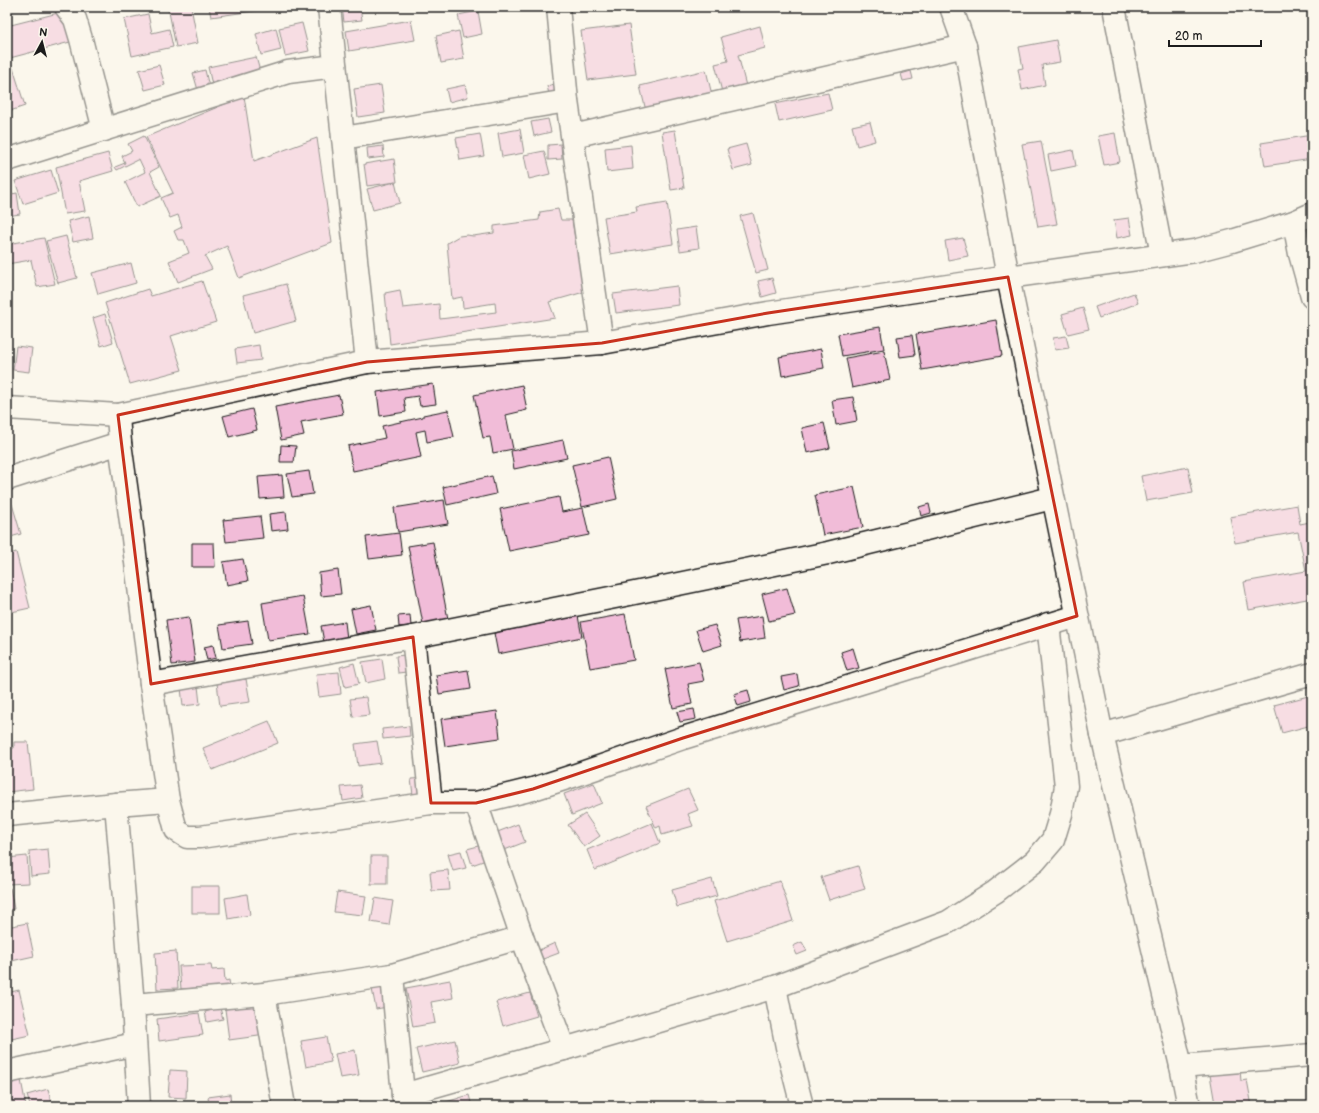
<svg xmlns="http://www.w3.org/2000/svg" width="1319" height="1113" font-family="'Balsamiq Sans',sans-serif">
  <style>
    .building { fill: #f1bcd8; stroke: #1c1c1c }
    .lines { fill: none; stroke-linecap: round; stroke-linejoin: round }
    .minor-casing { stroke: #1c1c1c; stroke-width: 25 }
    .minor { stroke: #fbf7ec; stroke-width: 22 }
    .marked { fill: none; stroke: #c8321e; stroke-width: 3; stroke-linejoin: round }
  </style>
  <rect width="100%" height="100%" fill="#fbf7ec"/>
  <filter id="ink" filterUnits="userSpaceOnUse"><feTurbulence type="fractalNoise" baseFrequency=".025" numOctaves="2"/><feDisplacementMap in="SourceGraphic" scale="8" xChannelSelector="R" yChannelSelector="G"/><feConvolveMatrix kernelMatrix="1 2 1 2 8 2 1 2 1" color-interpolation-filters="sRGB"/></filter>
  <g filter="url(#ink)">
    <g class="building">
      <path d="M168,7H191L198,43L176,47Z"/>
      <path d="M209,7H267L268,9L211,17Z"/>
      <path d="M342,7H360L362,20L344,22Z"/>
      <path d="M478,11L482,34L463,38L458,15Z"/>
      <path d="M62,12L70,42L10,58L11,65L7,66V26Z"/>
      <path d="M148,14L152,33L169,29L173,47L132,56L124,19Z"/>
      <path d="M411,20L415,40L349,51L346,31Z"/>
      <path d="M302,23L309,51L285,56L279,28Z"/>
      <path d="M629,25L636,74L588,80L581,31Z"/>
      <path d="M760,26L765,48L738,55L746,86L722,92L715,64L728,61L721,37Z"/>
      <path d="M276,28L281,50L261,55L256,34Z"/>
      <path d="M459,31L464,59L441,63L436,36Z"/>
      <path d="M1056,40L1060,62L1042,65L1045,85L1022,90L1018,69L1023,68L1019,47Z"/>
      <path d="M256,57L261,75L212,85L208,67Z"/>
      <path d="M159,65L165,85L145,90L139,70Z"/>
      <path d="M13,68L25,106L7,112V69Z"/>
      <path d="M205,70L209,87L198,90L193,73Z"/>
      <path d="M706,70L712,95L646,111L640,86Z"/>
      <path d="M911,71L913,79L903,81L901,74Z"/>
      <path d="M554,84L555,92L549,94L547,86Z"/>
      <path d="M381,85L385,113L358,117L354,89Z"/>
      <path d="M465,85L468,97L449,102L446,89Z"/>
      <path d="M828,93L832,110L779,122L775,104Z"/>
      <path d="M244,96L254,161L317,138L332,243L239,278L227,246L205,256L212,269L178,282L169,261L189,253L184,240H178L174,231L182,227L178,215L170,218L161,198L173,193L146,137Z"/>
      <path d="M548,119L551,132L534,136L531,122Z"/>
      <path d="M870,122L875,141L857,146L852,126Z"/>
      <path d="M520,129L524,153L502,157L498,133Z"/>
      <path d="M675,130L684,188L671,190L662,132Z"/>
      <path d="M1115,133L1120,162L1104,165L1098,136Z"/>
      <path d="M480,134L484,156L460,160L456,138Z"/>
      <path d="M1312,135V159L1265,166L1261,143Z"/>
      <path d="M144,136L159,167L150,172L161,196L137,207L125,182L145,172L139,159L117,170L115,167L125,163L122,156L132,151L128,144Z"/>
      <path d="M1041,141L1057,224L1038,227L1022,144Z"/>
      <path d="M561,144L562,159L548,160V145Z"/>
      <path d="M746,144L752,165L733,170L727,149Z"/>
      <path d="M631,145L633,169L607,172L605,148Z"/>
      <path d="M383,146L384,157L368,159L367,148Z"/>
      <path d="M1073,150L1076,166L1051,171L1048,155Z"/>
      <path d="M544,151L550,174L529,179L524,155Z"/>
      <path d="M108,153L113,171L79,181L85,211L65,214L56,167Z"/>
      <path d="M394,159L397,182L367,186L364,164Z"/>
      <path d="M51,170L58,193L23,204L15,181Z"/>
      <path d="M395,182L400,203L373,210L367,189Z"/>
      <path d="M17,193L20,214L7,216V195Z"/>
      <path d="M667,202L673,244L610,254L604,217L637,212L636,207Z"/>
      <path d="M558,209L561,220H572L584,292L549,302L555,318L390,344L385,293L400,290L403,308L439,304L440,319L496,312L495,303L463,308L462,297L452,299L447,243L459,236L467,235L473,236L494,233V226L539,220L540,212Z"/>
      <path d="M753,213L768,270L756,273L740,216Z"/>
      <path d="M89,216L93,238L73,242L68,221Z"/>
      <path d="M1129,218L1132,235L1117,238L1114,220Z"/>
      <path d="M696,227L699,248L680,251L677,230Z"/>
      <path d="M66,236L77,278L58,283L46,241Z"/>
      <path d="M44,238L55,284L37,287L31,260L7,264V244Z"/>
      <path d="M963,238L968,256L948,260L945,241Z"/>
      <path d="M131,263L136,283L98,294L92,273Z"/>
      <path d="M772,278L776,293L762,297L758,281Z"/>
      <path d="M202,281L216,322L171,336L182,370L130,384L105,303L148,289L151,296Z"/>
      <path d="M286,284L296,321L253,333L243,295Z"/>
      <path d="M677,286L679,305L616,313L613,294Z"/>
      <path d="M1134,293L1138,303L1099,318L1095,307Z"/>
      <path d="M1083,308L1089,329L1068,334L1062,314Z"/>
      <path d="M105,314L113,342L101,346L93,318Z"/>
      <path d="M996,320L1002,356L922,370L916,334Z"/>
      <path d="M880,327L884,349L842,356L838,334Z"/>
      <path d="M912,335L915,355L900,357L897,337Z"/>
      <path d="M1066,336L1069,348L1055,350L1053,338Z"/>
      <path d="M259,345L261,360L237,363L235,349Z"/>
      <path d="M16,346L32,348L29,372L13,370Z"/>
      <path d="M821,349L824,368L782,376L779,357Z"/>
      <path d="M884,351L890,380L852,388L846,358Z"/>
      <path d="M433,384L436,404L420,406L418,396L404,398L406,412L380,416L377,392Z"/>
      <path d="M522,385L527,410L506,415L513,449L493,453L490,437L483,438L474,395Z"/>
      <path d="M339,395L343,414L301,422L304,435L281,440L275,407Z"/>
      <path d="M853,397L857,421L836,425L832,400Z"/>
      <path d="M252,409L257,430L229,437L223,416Z"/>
      <path d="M448,410L454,437L427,442L425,430L416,432L421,457L353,471L348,446L385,438L382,426L423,417V415Z"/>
      <path d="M824,423L830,448L807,453L802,428Z"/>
      <path d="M563,440L567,458L514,469L511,451Z"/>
      <path d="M281,445L296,446L294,462H280Z"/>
      <path d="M608,457L617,499L582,507L572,465Z"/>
      <path d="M1188,467L1193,493L1146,501L1141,476Z"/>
      <path d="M309,471L313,494L292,497L287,474Z"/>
      <path d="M282,475L284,497L260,499L258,477Z"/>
      <path d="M492,476L496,494L447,505L443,487Z"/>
      <path d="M854,487L863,527L823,535L815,495Z"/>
      <path d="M559,497L562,512L583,508L589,535L509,551L500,509Z"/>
      <path d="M444,500L448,524L398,532L394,508Z"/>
      <path d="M12,504L21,534L7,538V506Z"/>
      <path d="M929,504L931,513L921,516L919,507Z"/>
      <path d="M1297,505L1300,524L1310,522L1312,532V583L1311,584L1312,598L1249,610L1244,582L1306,571L1298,532L1235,543L1230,517Z"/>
      <path d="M286,512L288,529L271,531L269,514Z"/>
      <path d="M260,516L263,538L226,542L223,520Z"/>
      <path d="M399,533L402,555L369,559L366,537Z"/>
      <path d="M433,542L448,619L423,624L408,546Z"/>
      <path d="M192,543H214L215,567H192Z"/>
      <path d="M16,552L30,608L7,613V555Z"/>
      <path d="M243,559L248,581L227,585L223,562Z"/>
      <path d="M338,570L341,594L321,596L319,573Z"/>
      <path d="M787,588L795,615L769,621L762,594Z"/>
      <path d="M303,596L310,634L268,640L262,603Z"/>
      <path d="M371,605L376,630L356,634L351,609Z"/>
      <path d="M625,614L634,660L590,668L581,622Z"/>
      <path d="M410,615L411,626L399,627L398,616Z"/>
      <path d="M578,616L582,637L498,654L494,633Z"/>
      <path d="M762,616L765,638L740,642L736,620Z"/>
      <path d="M189,617L195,662L172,665L166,620Z"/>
      <path d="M248,621L252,644L223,648L219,625Z"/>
      <path d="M345,622L347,639L324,642L321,626Z"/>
      <path d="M715,625L722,645L703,651L696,630Z"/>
      <path d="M213,645L216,658L207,660L204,647Z"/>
      <path d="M853,648L859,668L847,671L841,652Z"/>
      <path d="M414,654L415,671L398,673L396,656Z"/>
      <path d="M382,659L385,679L366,683L362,662Z"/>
      <path d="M699,662L704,681L688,684L692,704L673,708L665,669Z"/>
      <path d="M354,663L359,684L345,687L340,667Z"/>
      <path d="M468,670L471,689L439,694L436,675Z"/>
      <path d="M339,672L341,694L319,697L316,674Z"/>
      <path d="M797,674L799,686L784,690L781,677Z"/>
      <path d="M246,679L250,702L220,706L217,683Z"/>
      <path d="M198,686L200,704L183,706L181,688Z"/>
      <path d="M748,690L751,702L738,706L734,694Z"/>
      <path d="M1312,695V725L1282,733L1274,705Z"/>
      <path d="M366,697L369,715L353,717L350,699Z"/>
      <path d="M694,709L696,719L680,722L677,712Z"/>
      <path d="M497,711L500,738L445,746L441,719Z"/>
      <path d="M269,721L278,743L212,770L203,748Z"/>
      <path d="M409,726L410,736L383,739L382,729Z"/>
      <path d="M377,741L381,763L358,766L355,744Z"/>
      <path d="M14,742H28L33,789L7,792V748H14Z"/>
      <path d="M426,778L427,793L413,795L411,779Z"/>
      <path d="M594,783L602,803L572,815L564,794Z"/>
      <path d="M360,785L362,798L343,801L341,787Z"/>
      <path d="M688,789L698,810L688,814L693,826L662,835L660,826L656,828L646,806Z"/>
      <path d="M585,814L600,836L584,847L568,825Z"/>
      <path d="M652,823L660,843L595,870L587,850Z"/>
      <path d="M518,824L525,842L502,851L495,833Z"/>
      <path d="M482,845L486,860L472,865L467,849Z"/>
      <path d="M48,849L50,874L31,876L29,851Z"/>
      <path d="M461,851L466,868L453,871L448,854Z"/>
      <path d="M27,856L29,883L7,884V858Z"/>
      <rect x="371" y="856" width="16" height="28"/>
      <path d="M858,866L865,889L829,900L821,877Z"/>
      <path d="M448,870L450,890L432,891L430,872Z"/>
      <path d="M712,879L717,896L677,907L672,890Z"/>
      <path d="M780,881L793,921L727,941L714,901Z"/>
      <rect x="192" y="886" width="28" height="27"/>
      <path d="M10,888L14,909L7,910V889Z"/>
      <path d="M337,892L366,896L363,915L334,912Z"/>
      <path d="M247,894L250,915L228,919L225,898Z"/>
      <path d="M375,898L393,901L389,925L371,922Z"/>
      <path d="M27,923L34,956L7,962V927Z"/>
      <path d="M802,942L807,951L797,955L793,946Z"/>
      <path d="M555,943L559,953L543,959L539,950Z"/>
      <path d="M176,951L178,988L157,989L155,953Z"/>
      <path d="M211,965L212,970L224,969L225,981L229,980L230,986L181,989L179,966Z"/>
      <path d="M450,980L453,998L431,1002L435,1023L413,1027L406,988Z"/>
      <path d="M388,986L393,1006L376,1009L372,989Z"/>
      <path d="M19,990L30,1035L7,1040V993Z"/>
      <path d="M530,993L537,1016L503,1026L496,1002Z"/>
      <path d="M263,1005L266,1035L229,1040L225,1009Z"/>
      <path d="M220,1008L223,1019L207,1022L205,1012Z"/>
      <path d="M199,1013L203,1035L159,1041L157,1019Z"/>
      <path d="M326,1037L331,1062L306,1067L301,1041Z"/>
      <path d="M455,1040L460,1063L422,1072L416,1049Z"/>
      <path d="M355,1050L359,1075L340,1078L335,1054Z"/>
      <path d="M170,1070L187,1071L186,1098L168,1097Z"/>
      <path d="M1240,1070L1241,1081L1247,1080L1252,1106H1228V1102L1215,1104L1210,1075Z"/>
      <path d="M21,1080L26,1106H7V1083Z"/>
      <path d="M48,1089L53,1106H30L27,1095Z"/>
      <path d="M230,1094L231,1106H209L208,1097Z"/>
      <path d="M469,1095L472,1106H447L446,1102Z"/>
      <path d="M702,1099L704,1106H684L683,1104Z"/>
      <path d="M77,1100L79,1106H60Z"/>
      <path d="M361,1101L362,1106L341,1105Z"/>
    </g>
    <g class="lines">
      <defs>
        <g id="minor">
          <path d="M66,7L75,19L81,39L104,130"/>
          <path d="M329,7L367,362"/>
          <path d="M558,7L567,101L602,343"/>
          <path d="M951,7L965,46L1008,277L1102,735L1181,1066L1189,1106"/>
          <path d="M1114,7L1162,255"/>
          <path d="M573,136L965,46"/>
          <path d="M343,138L567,101"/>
          <path d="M7,160L288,72L335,66"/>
          <path d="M1294,222L1300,254L1312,297"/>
          <path d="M7,408L118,415L367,362L602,343L768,313L1008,277L1194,251L1232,241L1294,222L1312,214"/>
          <path d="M118,415L120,443L131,522L151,684L168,800L176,830L187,837H200L431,803H476L533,789L576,775L683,738L1077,616"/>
          <path d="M7,479L120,443"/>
          <path d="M413,637L431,803"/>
          <path d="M151,684L355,647L413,637L620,596L828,553L1052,498"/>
          <path d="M1102,735L1312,674"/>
          <path d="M476,803L522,937L564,1049"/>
          <path d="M116,804L133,1005L139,1106"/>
          <path d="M7,815L116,804L168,800"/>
          <path d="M392,975L403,1095L407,1106"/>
          <path d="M775,987L787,1047L802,1106"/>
          <path d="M264,994L284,1106"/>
          <path d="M133,1005L264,994L392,975L522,937"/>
          <path d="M1181,1066L1312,1055"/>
          <path d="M7,1072L135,1044"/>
          <path d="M403,1095L564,1049L775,987L948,922L995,892L1035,861L1053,840L1061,814L1066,786L1048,624"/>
        </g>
      </defs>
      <use href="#minor" class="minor-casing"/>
      <use href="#minor" class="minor"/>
    </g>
  </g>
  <path d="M0 0H1319V1113H0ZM1008,277L1077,616L683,738L533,789L476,803H431L413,637L151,684L118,415L367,362L602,343L768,313Z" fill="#fbf7ec" fill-opacity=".55" fill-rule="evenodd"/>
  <path class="marked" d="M1008,277L1077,616L683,738L533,789L476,803H431L413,637L151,684L118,415L367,362L602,343L768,313Z"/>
  <rect width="1319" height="1113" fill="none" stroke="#fbf7ec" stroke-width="24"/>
  <rect x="12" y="12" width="1295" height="1089" fill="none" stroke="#1c1c1c" stroke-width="1.5" filter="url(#ink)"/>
  <g transform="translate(42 42) rotate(7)" stroke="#fbf7ec" stroke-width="3" paint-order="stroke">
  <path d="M0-3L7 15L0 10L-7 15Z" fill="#1c1c1c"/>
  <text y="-6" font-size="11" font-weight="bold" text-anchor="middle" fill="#1c1c1c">N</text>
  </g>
  <path d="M1169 40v6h92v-6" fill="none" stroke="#1c1c1c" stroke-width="2"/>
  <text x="1175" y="40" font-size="12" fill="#1c1c1c" stroke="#fbf7ec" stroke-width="3" paint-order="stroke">20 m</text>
</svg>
